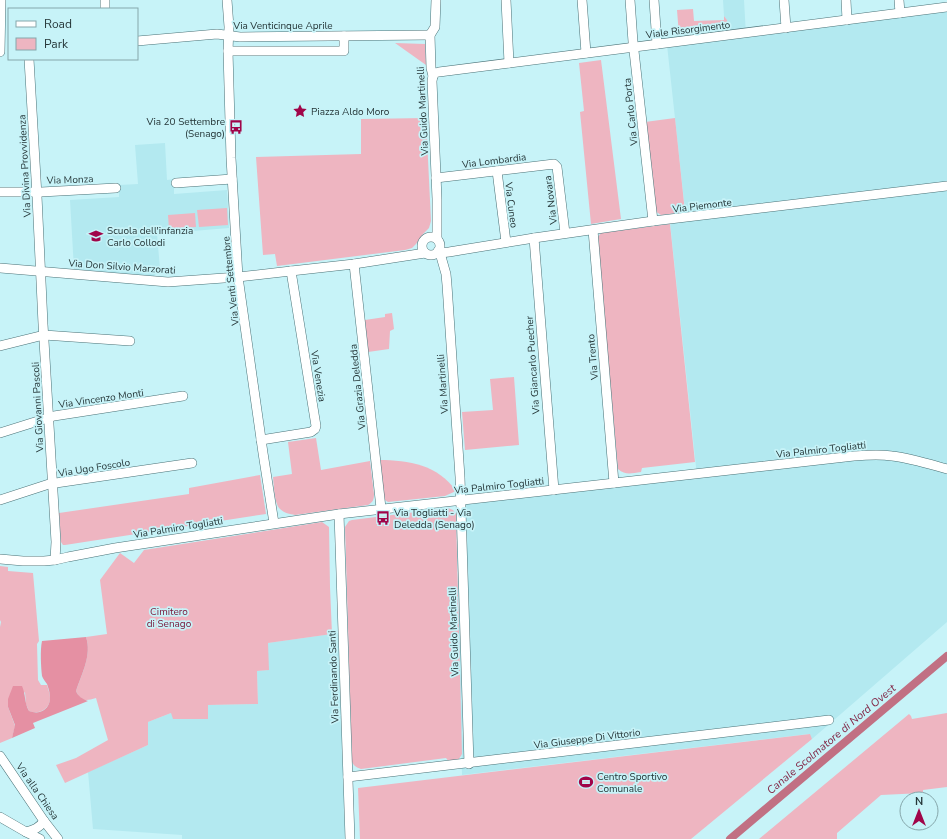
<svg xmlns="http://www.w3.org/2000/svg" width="947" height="839" font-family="'Nunito Sans',sans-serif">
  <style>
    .built { fill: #b3e9f0 }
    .green { fill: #eeb5c1 }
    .forest { fill: #e590a3 }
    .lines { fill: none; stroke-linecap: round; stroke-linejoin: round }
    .canal { stroke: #c17083; stroke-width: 8 }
    .minor-casing { stroke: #4a7277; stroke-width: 10 }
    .minor { stroke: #fff; stroke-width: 9 }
    .labels { text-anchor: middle; stroke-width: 3.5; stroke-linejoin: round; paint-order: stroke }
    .street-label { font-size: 10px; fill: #253638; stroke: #c7f3f8 }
    .poi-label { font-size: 10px; fill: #253638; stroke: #c7f3f8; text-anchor: start }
    .park-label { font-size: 10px; fill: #791639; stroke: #c7f3f8 }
    .water-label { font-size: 11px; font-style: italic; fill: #7f1d3e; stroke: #c7f3f8 }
  </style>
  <rect width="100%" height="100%" fill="#c7f3f8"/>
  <g class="built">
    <path d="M723,0H744L746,35L947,9V622L812,739L809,734L462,775L456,504L697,476L670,222L686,219L667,45L728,37L727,20L724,16Z"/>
    <path d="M165,143L167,180L174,179V194L227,190L229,228L157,234L160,269L154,276L74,269L70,200L119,197V185L138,184L135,145Z"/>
    <path d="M338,633L345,839H182V835L93,829L88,772L148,745V722L171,713L208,719V705L258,704L257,671L268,670V643Z"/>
  </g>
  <g class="green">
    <path d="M693,9L694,21L724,20V16L727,20L728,29L679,35L677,10Z"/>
    <path d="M395,43L425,44L426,65Z"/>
    <path d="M601,60L621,219L591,224L580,112L584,111L579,63Z"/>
    <path d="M426,118L431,221L429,228L423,234L416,244L412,248L405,250L277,266L275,254L263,255L256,157L361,154V119Z"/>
    <path d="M675,118L685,212L661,215L655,211L645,122Z"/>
    <path d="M227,208L228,225L199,227L197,210Z"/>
    <path d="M195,213L196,227L169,229L168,215Z"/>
    <path d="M670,224L695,462L642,468L641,472C632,473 626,476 618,469L597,238L601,233Z"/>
    <path d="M392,313L394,329L390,331L389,349L368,352L365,320L385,317V314Z"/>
    <path d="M514,377L519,445L465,450L462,412L493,410L490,379Z"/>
    <path d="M316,438L321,470L370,461L374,494C374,500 373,502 368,505L295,515C290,514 284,513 280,509C274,503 274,485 273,477L292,474L288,442Z"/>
    <path d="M379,460C409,460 438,465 456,491L445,496L388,502L385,500L383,498Z"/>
    <path d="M260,475L266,514L65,545H63L61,542L59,513L189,494V488Z"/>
    <path d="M448,508L453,510L456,514L462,754C459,760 456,762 450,763L446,758L361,769C356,767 354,766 352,762L345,527L349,521L352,520Z"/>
    <path d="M322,522L329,527L330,587L332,634L268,643L269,670L257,671L258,704L208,705V719H173L171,713L148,722V745L65,783L56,765L76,758L108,740L96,698C86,701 81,702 76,691C82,673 92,655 86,637L107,634L100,580L120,553L134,563L144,550Z"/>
    <path d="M0,566L8,567V571L33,573L39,641L37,644L38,680L41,685H47C48,689 50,693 50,698C50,709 39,715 29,711L26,704L25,692L8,707L15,726L12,738L0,743V627L1,622L0,620Z"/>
    <path d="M947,713V787L923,790V793L881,795L837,833V839H759L909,714L911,716L912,719Z"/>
    <path d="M810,734L812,739L691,839H360L358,788Z"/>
  </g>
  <path class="forest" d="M86,637C92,655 82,673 76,691C78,696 82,699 88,701L33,723L35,728L12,738L15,725L8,707V699L13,686H22C26,695 24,702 29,711C34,713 40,713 44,710C53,704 50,692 47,684C45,681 43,679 42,676C41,667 40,650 42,641Z"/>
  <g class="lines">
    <path class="canal" d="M730,839L947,656"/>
    <defs>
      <g id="minor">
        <path d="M105,0V9"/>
        <path d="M227,0L229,27L228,51L231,158L238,277L263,453L274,523"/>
        <path d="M436,0L435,27L430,35L431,68L433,76L432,81L437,199V239"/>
        <path d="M506,0L509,63"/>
        <path d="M582,0L586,53"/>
        <path d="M630,0L633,42L653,221"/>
        <path d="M654,0L657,44"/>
        <path d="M784,0L786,28"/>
        <path d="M846,0L847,20"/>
        <path d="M899,0L900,13"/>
        <path d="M137,41L217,34L240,37L430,35"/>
        <path d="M228,51H344V36"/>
        <path d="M0,52L1,0"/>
        <path d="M29,59L37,196L43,324L56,542L55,560"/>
        <path d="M433,76L435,73L439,72L947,7"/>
        <path d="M497,171L506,242"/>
        <path d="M436,178L554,164L557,167L565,233"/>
        <path d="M176,183L232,179"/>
        <path d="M0,192H41L116,188"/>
        <path d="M593,230L614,483"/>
        <circle cx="431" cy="246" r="9"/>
        <path d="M534,238L554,490"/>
        <path d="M438,251L440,253L449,252L534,238L653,221L947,186"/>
        <path d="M440,253L446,274L447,285L460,477L469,764"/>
        <path d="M354,264L381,508"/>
        <path d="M0,268L168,282L238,277L291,271L354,264L425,253"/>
        <path d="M0,346L44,335L130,341"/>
        <path d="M0,433L54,416L183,396"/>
        <path d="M261,440L311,432L315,429L316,426L291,271"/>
        <path d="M0,500L49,484L192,463"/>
        <path d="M339,514L350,839"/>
        <path d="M0,559L23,561H44L55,560L68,557L115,548L339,514L854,456C866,455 879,454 892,456C910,458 929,464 947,469"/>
        <path d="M0,756L44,821L58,839"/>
        <path d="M348,777L829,720"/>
        <path d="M0,817L26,832L40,839"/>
        <path d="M26,832C34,830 39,828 44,821"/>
      </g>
    </defs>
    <use href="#minor" class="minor-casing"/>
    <use href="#minor" class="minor"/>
  </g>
  <defs>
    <symbol id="sight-bare" viewBox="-9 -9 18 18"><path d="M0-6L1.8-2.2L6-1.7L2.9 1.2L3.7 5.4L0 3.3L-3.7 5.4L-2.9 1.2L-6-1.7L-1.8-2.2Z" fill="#a00549" stroke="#c7f3f8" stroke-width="2.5" paint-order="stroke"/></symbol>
    <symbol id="bus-bare" viewBox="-9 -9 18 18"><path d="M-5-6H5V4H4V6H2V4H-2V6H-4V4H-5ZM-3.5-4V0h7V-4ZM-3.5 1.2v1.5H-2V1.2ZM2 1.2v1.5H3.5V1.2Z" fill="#a00549" stroke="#c7f3f8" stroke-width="2.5" paint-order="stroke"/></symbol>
    <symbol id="school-bare" viewBox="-9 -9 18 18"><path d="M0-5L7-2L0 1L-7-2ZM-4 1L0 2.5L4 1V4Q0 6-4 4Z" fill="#a00549" stroke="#c7f3f8" stroke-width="2.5" paint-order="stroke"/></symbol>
    <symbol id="stadium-bare" viewBox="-9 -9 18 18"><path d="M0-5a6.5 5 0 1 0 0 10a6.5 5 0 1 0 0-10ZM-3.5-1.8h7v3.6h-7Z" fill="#a00549" stroke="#c7f3f8" stroke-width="2.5" paint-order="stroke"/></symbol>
  </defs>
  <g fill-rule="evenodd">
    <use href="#sight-bare" x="290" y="101" width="20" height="20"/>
    <use href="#bus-bare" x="226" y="117" width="20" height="20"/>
    <use href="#school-bare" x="86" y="226" width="20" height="20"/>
    <use href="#bus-bare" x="373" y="508" width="20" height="20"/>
    <use href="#stadium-bare" x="576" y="772" width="20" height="20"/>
  </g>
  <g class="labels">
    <g class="street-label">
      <text x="283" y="29">Via Venticinque Aprile</text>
      <text transform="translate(688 29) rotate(-7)" y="4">Viale Risorgimento</text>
      <text transform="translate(422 111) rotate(-93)" y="4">Via Guido Martinelli</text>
      <text transform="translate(630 112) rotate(-96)" y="4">Via Carlo Porta</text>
      <text transform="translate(494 160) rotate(-7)" y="4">Via Lombardia</text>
      <text transform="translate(24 166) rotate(-93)" y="4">Via Divina Provvidenza</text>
      <text transform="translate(70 179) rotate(-2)" y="4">Via Monza</text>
      <text transform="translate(550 200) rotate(-97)" y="4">Via Novara</text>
      <text transform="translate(512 205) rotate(83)" y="4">Via Cuneo</text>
      <text transform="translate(702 205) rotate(-7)" y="4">Via Piemonte</text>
      <text transform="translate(122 266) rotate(4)" y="4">Via Don Silvio Marzorati</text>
      <text transform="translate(230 281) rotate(-96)" y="4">Via Venti Settembre</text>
      <text transform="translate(592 357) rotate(-95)" y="4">Via Trento</text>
      <text transform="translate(532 365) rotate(-94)" y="4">Via Giancarlo Puecher</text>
      <text transform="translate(319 376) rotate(81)" y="4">Via Venezia</text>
      <text transform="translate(442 384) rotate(-94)" y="4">Via Martinelli</text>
      <text transform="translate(357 387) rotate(-96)" y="4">Via Grazia Deledda</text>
      <text transform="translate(101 398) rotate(-8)" y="4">Via Vincenzo Monti</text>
      <text transform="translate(37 407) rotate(-93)" y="4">Via Giovanni Pascoli</text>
      <text transform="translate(821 449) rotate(-6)" y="4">Via Palmiro Togliatti</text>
      <text transform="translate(94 467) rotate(-9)" y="4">Via Ugo Foscolo</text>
      <text transform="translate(499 485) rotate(-6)" y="4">Via Palmiro Togliatti</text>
      <text transform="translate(178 527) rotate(-9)" y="4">Via Palmiro Togliatti</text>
      <text transform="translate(453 632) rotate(-92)" y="4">Via Guido Martinelli</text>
      <text transform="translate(333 677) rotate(-92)" y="4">Via Ferdinando Santi</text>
      <text transform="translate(587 738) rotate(-7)" y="4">Via Giuseppe Di Vittorio</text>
      <text transform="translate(38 791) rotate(55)" y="4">Via alla Chiesa</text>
    </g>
    <g class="poi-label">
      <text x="311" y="115">Piazza Aldo Moro</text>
      <text x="225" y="125" text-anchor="end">Via 20 Settembre<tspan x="225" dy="12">(Senago)</tspan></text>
      <text x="107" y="234">Scuola dell'infanzia<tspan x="107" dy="12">Carlo Collodi</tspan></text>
      <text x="394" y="516">Via Togliatti - Via<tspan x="394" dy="12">Deledda (Senago)</tspan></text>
      <text x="597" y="780">Centro Sportivo<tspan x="597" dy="12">Comunale</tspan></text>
    </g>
    <g class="park-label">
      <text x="169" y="615">Cimitero<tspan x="169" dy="12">di Senago</tspan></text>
    </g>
    <g class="water-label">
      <text transform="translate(831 739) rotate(-40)" y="4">Canale Scolmatore di Nord Ovest</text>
    </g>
  </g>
  <rect x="8" y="8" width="130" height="52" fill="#c7f3f8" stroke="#86a7ab"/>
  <rect x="16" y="21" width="20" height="6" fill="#ffffff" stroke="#86a7ab"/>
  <text x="44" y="28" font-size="12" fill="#253638">Road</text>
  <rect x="16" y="38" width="20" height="12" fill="#eeb5c1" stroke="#86a7ab"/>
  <text x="44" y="48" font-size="12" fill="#253638">Park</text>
  <g transform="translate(919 811)"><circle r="19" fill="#c7f3f8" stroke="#86a7ab"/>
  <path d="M0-3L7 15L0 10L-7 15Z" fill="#a00549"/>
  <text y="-6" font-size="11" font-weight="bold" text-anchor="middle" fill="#253638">N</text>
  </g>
</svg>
